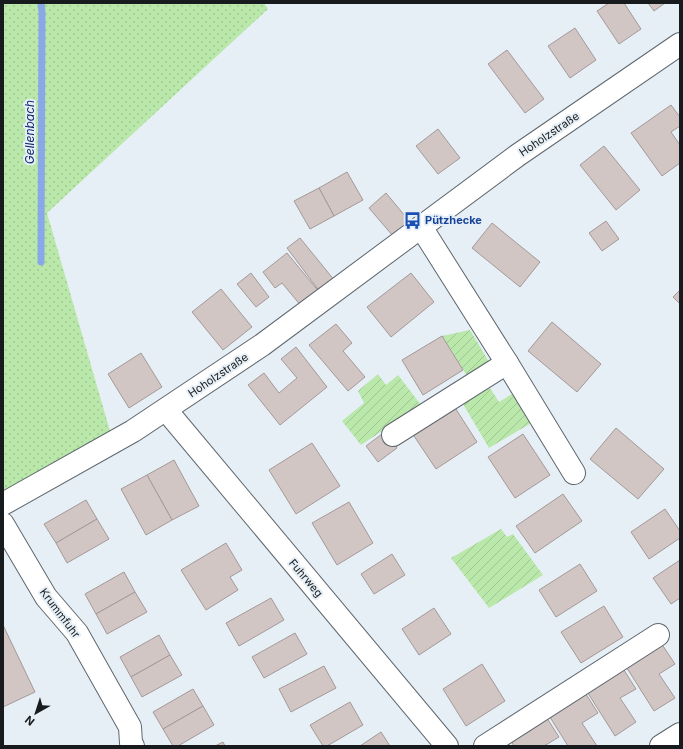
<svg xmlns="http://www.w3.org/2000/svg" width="683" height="749" font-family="Inter,sans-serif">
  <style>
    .grass { fill: url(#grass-dots) }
    .garden { fill: url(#garden-furrows) }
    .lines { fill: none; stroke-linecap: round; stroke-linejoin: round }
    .stream { stroke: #8aa8e7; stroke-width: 7 }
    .building { fill: #d2c6c5; stroke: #a49997 }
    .minor-casing { stroke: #5f676d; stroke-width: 24 }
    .minor { stroke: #fff; stroke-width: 22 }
    .labels { text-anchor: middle; stroke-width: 4; stroke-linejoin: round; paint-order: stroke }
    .street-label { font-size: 11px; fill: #181b1d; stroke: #e6eff6 }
    .transit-label { font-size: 11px; font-weight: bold; fill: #164399; stroke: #e6eff6; text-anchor: start }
    .water-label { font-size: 12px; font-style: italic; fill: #0d276f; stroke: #e6eff6 }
  </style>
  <defs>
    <pattern id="grass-dots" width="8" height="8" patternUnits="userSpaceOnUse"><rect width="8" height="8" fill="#bae8aa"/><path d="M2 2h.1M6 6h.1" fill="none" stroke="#9fc692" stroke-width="1.8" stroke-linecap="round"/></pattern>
    <pattern id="garden-furrows" width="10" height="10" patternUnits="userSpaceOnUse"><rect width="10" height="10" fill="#bae8aa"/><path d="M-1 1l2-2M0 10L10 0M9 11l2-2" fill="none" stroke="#9fc692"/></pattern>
  </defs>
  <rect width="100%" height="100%" fill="#e6eff6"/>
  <path class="grass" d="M3,3H264L268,9L47,213L112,438L3,493Z"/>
  <g class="garden">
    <path d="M470,330L489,362L467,376L442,336Z"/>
    <path d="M378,374L386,385L398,375L421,405L361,445L342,421L364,403L358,391Z"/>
    <path d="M490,388L499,402L520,389L538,419L489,448L463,404Z"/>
    <path d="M501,529L507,537L513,534L543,575L489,608L451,558Z"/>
  </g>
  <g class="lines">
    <path class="stream" d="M41,3L42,12L41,262"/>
  </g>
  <g class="building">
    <path d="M609,3H624L641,29L619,44L597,11Z"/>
    <path d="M648,3H665L654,11Z"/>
    <path d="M575,28L596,60L570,78L548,46Z"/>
    <path d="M507,50L544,99L525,113L488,64Z"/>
    <path d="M671,105L680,117V126L671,132L680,145V163L662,176L631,133Z"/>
    <path d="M438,129L460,158L438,174L416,146Z"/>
    <path d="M604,146L640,190L616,210L580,165Z"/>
    <path d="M347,172L363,200L334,216L319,188Z"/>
    <path d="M319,188L334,216L310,229L294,201Z"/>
    <path d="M386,193L410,222L393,236L369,208Z"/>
    <path d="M606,221L619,239L602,251L589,233Z"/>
    <path d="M492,223L540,262L520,287L472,248Z"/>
    <path d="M300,238L335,281L320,292L287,248Z"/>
    <path d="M287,253L320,293L302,307L282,283L275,288L263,272Z"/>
    <path d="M251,273L269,297L256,307L237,284Z"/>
    <path d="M411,273L434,302L391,337L367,307Z"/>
    <path d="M221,289L252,327L223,350L192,312Z"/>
    <path d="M680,290V304L673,297Z"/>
    <path d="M552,322L601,364L577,392L528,351Z"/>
    <path d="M336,324L352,343L343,351L365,377L348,391L309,345Z"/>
    <path d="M442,336L463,370L423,395L402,360Z"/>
    <path d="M296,347L327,387L280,425L248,385L264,373L279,393L297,378L281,359Z"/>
    <path d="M141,353L162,387L129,408L108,374Z"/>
    <path d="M452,403L477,442L436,469L410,430Z"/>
    <path d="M616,428L664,469L638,499L590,459Z"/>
    <path d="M386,431L397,448L378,462L366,446Z"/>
    <path d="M523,434L550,475L515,498L488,457Z"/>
    <path d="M312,443L340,486L296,514L269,470Z"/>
    <path d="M174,460L199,506L172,520L147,475Z"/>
    <path d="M147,475L172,520L146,535L121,489Z"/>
    <path d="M563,494L582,521L535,553L516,526Z"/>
    <path d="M86,500L97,519L56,543L44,524Z"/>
    <path d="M349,502L373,543L337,565L312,523Z"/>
    <path d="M665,509L680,531V538L649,559L631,532Z"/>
    <path d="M97,519L109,539L67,563L56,543Z"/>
    <path d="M226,543L242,570L230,577L238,590L206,610L181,570Z"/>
    <path d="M392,554L405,575L374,594L361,574Z"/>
    <path d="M680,560V598L671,604L653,578Z"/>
    <path d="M580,564L597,591L556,617L539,590Z"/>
    <path d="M124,572L135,592L96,614L85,594Z"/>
    <path d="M135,592L147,612L107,634L96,614Z"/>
    <path d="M271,598L284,620L239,646L226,623Z"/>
    <path d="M604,606L623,637L581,663L561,632Z"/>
    <path d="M434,608L451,634L419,655L402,629Z"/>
    <path d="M3,625L35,692L3,707Z"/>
    <path d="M295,633L307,654L264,678L252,657Z"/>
    <path d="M159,635L170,655L131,677L120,657Z"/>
    <path d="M661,643L675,664L659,674L675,698L654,711L625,665Z"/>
    <path d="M170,655L182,675L142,697L131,677Z"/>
    <path d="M482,664L505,701L466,726L443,689Z"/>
    <path d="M324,666L336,688L291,712L279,689Z"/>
    <path d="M622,667L636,689L620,698L636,722L615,736L586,690Z"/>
    <path d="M193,689L203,706L163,729L153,712Z"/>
    <path d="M584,691L598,713L582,723L597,746H568L548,714Z"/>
    <path d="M350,702L363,725L327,746H323L310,725Z"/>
    <path d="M203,706L214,725L178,746H173L163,729Z"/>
    <path d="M545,715L559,737L544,746H514L509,738Z"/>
    <path d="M381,732L390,746H360Z"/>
    <path d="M223,742L225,746H215Z"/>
  </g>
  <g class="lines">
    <defs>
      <g id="minor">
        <path d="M421,227L507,363L574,473"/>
        <path d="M166,410L447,746"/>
        <path d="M393,435L507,363"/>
        <path d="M3,504L133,431L262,345L518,155L680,44"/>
        <path d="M3,524L46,597L77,633L130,727L131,743L133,746"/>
        <path d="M485,746L658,635"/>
        <path d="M661,746L680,734"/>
      </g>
    </defs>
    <use href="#minor" class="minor-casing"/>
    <use href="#minor" class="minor"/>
  </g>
  <defs>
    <symbol id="bus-bare" viewBox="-9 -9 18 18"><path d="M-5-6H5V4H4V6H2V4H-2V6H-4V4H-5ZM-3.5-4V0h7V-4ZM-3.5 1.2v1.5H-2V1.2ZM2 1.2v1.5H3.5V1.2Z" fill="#1a4fb4" stroke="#e6eff6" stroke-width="2.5" paint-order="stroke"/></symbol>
  </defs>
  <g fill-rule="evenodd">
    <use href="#bus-bare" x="400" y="208" width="25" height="25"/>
  </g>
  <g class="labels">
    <g class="street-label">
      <text transform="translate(549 134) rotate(-34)" y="4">Hoholzstraße</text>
      <text transform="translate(218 375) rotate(-34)" y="4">Hoholzstraße</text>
      <text transform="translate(306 578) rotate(50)" y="4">Fuhrweg</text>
      <text transform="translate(60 613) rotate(53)" y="4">Krummfuhr</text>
    </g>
    <g class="transit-label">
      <text x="425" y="224">Pützhecke</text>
    </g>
    <g class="water-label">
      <text transform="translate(30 132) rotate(-90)" y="4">Gellenbach</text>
    </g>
  </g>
  <rect width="683" height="749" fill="none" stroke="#181b1d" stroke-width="8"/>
  <g transform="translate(36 713) rotate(219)" stroke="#e6eff6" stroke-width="3" paint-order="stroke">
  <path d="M0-3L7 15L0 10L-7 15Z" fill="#181b1d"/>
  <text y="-6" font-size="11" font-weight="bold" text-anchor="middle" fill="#181b1d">N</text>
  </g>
</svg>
